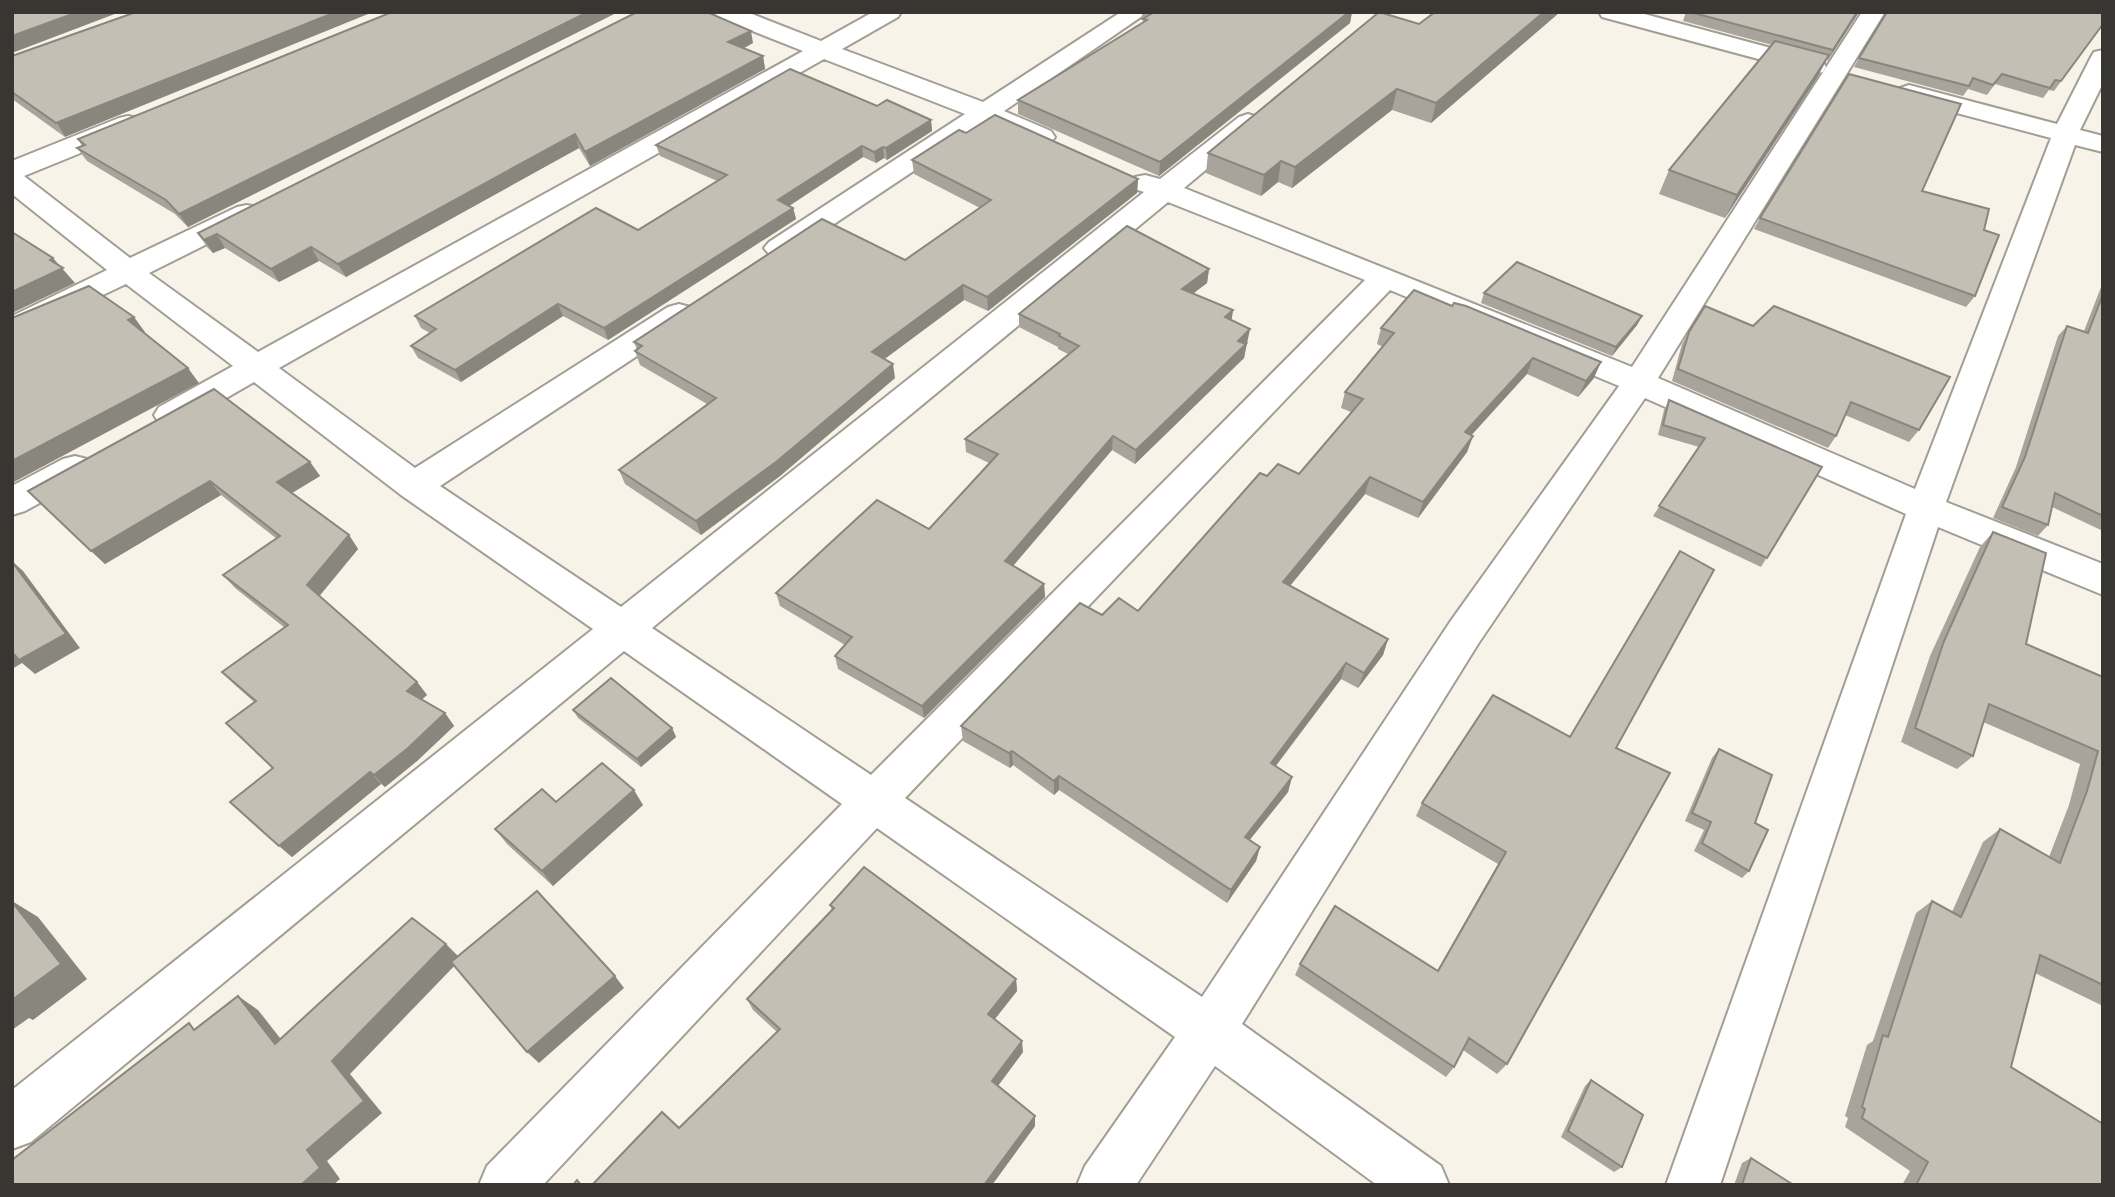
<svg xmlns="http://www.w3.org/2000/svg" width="2115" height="1197" font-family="'Titillium Web',sans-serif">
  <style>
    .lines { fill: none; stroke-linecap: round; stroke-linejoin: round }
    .minor-casing { stroke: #a39e94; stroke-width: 4 }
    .minor { fill: #fff; fill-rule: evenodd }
    .wall { fill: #a9a49b }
    .shaded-wall { fill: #89867e }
    .building { fill: #c4bfb4; stroke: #89867e; stroke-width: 2 }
  </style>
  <rect width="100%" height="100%" fill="#f8f3e8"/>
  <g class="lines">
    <defs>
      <g id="minor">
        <path d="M714,12H747L821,41L873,12H901L898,17L842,49L983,102L1121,12H1148L1004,111L1051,131L1055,137L1051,143C1030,148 1006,131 987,122L789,254L779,257L769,254L764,248L769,242L965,114L824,59L279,368L415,468L668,307L679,304L690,307L694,314L690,321L440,486L621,607L1144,192L1135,189L1131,183L1135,177L1145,175L1160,179L1239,117L1248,114L1257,117L1261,122L1257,127L1184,188L1632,367L1862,12H1885L1658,378L1915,489L2051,138L1900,98L1896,93L1900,88L1909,85L2057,124L2091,57L2094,52L2103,50V83L2080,130L2103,136V152L2075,145L1946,502L2103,564V595L1938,527L1720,1185H1666L1906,514L1645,398L1478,644L1242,1024L1441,1166L1449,1185H1377L1215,1066L1136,1185H1077L1085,1166L1175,1037L877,828L543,1185H479L487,1166L842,804L624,651L31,1142L12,1149V1090L593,629L401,495L254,382L183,423L171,426L159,423L154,415L159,407L233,366L126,284L12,338V316L107,270L12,194V161L119,118L128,116L137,118L141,124L137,130L24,176L130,258L237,207L247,205L257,207L261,213L257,219L149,273L258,352L803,51L717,17ZM1168,202L1365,280L871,775L652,628ZM1390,290L1619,386L1450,622L1202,997L905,798Z"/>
        <path d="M1599,12H1637L1823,62L1826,67L1823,72L1814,74L1602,17Z"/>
        <path d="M75,456L87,459L93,468L87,477L25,511L12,515V486L63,459Z"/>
      </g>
    </defs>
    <use href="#minor" class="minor-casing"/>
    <use href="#minor" class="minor"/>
  </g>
  <g class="wall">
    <path d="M392,12H618L188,227L175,214L87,161L77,148L82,146L78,139Z"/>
    <path d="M1142,12H1352L1350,23L1159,176L1018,114V100L1143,23V20H1142Z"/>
    <path d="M1435,12H1560L1431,123L1392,110L1292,188L1278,182L1261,196L1206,173L1208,153L1419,24Z"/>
    <path d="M1686,12H1859L1828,60H1826L1817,78L1725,218L1659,194L1669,170L1772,45L1683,21Z"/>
    <path d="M2103,24L2054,91L2049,90L2043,98L1995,84L1987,95L1968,89L1963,96L1854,67L1859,58Z"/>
    <path d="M753,43L744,48L763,56L765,69L590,166L579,148L346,277L319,261L279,282L225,248L213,253L207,247L198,233Z"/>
    <path d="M12,56L65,137L12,99Z"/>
    <path d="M877,106L931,120L932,131L887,160L884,158L876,163L863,157L789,206L793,208L796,219L608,340L563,316L461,382L418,358L411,346L430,333L421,328L415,316L638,230L717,181L660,156L656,145Z"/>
    <path d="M966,133L1138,179L1137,193L988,311L964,300L884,359L895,378L780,476L701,535L625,484L619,470L707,404L640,365L635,351L637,350L634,342L905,260L980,208L914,174L912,160Z"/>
    <path d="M1922,191L1984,230L1975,296L1966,307L1754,229L1760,218Z"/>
    <path d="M1209,269L1207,283L1193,293L1233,310L1231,320L1248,343L1246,345L1244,358L1135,464L1112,450L1013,566L1044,584L1045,597L924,718L838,669L835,656L845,645L780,606L776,593L929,529L989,463L966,452L965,439L1068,354L1058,349V347L1019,327V314Z"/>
    <path d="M2103,282V531L2052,507L2048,525L2038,536L1993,518L2016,467L2058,336L2067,326L2084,331Z"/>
    <path d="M1414,290L1594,378L1578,397L1527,374L1471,435L1473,436L1467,452L1418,518L1365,494L1290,586L1388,639L1383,655L1358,688L1341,679L1276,766L1292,777L1288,792L1249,840L1260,847L1256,861L1227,903L1059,790L1054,795L1013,765L1010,768L963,741L961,726L1102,615L1138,611L1267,476L1299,474L1351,412L1341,408L1345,392L1383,347L1377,344L1381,328Z"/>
    <path d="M1484,293L1642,316L1637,325L1612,356L1481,303Z"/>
    <path d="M1689,332L1919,430L1909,442L1845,415L1836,436L1828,448L1672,381L1682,344Z"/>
    <path d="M1669,400L1822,467L1761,567L1653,516L1699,447L1658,435L1664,410Z"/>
    <path d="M310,462L320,476L292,493L349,535L358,549L319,596L417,682L427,695L422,699L445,713L454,726L417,761L385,787L381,784L292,857L230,802L273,769L254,702L235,685L222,672L285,628L235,588L223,575L277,539L221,495L105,564L28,491Z"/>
    <path d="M1993,532L2026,644L2101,676L2103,671V1006L2035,973L2011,1067L2103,1185H1902L1910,1171L1845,1127L1848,1118L1845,1116L1867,1045L1873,1041L1916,913L1932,901L1952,912L1983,842L2000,829L2049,857L2069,805L2080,764L1983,722L1973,756L1957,769L1901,742L1930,656L1980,547Z"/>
    <path d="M573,710L672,728L676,737L641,767L578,718Z"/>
    <path d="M1570,737L1616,748L1507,1064L1497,1074L1463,1050L1454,1067L1446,1077L1295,975L1300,964L1437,971L1498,864L1416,816L1422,803Z"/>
    <path d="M1719,749L1755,823L1749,871L1742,878L1694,851L1704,830L1685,821L1712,758Z"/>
    <path d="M556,802L643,805L553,886L507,844L495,829Z"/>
    <path d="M830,905L1016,979L1017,991L995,1019L1023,1052L998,1086L1035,1116V1126L992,1185H592L679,1128L777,1032L753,1010L747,999L832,910Z"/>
    <path d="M1591,1080L1622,1167L1614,1172L1561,1137L1585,1086Z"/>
    <path d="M1751,1158L1792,1185H1734L1742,1163Z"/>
  </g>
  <g class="shaded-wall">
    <path d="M78,12H120L12,53V36Z"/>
    <path d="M336,12H373L65,137L56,123Z"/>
    <path d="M588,12H618L188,227L179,214Z"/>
    <path d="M1349,12H1352L1350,23L1159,176L1160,162Z"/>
    <path d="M1544,12H1560L1431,123L1436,103Z"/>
    <path d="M1857,12H1859L1828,60L1833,50Z"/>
    <path d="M751,31L753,43L731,55L728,42Z"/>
    <path d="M1829,55L1817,78L1725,218L1737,195Z"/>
    <path d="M763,56L765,69L590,166L585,152Z"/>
    <path d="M1397,89L1392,110L1292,188L1295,167Z"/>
    <path d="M931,120L932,131L887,160L886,148Z"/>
    <path d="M575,134L579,148L346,277L338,264Z"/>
    <path d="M862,146L863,157L780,212L778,200Z"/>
    <path d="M883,147L884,158L876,163L874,152Z"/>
    <path d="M1281,161L1278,182L1261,196L1264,175Z"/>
    <path d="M1138,179L1137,193L988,311L987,297Z"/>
    <path d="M793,208L796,219L608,340L604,328Z"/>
    <path d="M217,234L225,248L213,253L204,240Z"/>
    <path d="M311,247L319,261L279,282L271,269Z"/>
    <path d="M53,258L75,283L12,313V292Z"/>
    <path d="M1209,269L1207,283L1181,303L1182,289Z"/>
    <path d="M963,285L964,300L874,367L872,352Z"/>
    <path d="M558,304L563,316L461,382L455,370Z"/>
    <path d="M1233,310L1231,324L1225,317Z"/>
    <path d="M1642,316L1637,325L1612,356L1616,347Z"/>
    <path d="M134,317L145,332L139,335L128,320Z"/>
    <path d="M1250,329L1244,358L1135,464L1136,450Z"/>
    <path d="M1533,358L1527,374L1459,449L1465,432Z"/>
    <path d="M1601,362L1594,378L1578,397L1586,381Z"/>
    <path d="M893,364L895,378L780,476L701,535L696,521Z"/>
    <path d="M188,368L199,383L12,483V461Z"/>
    <path d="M1113,436L1112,450L1006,574L1005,561Z"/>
    <path d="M1473,436L1467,452L1418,518L1423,502Z"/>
    <path d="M310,462L320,476L287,496L277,482Z"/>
    <path d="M1370,477L1365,494L1280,598L1283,582Z"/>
    <path d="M210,481L221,495L105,564L91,551Z"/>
    <path d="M349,535L358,549L317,599L307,585Z"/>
    <path d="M12,561L23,571L80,648L35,674L22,663L12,669Z"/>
    <path d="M1044,584L1045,597L924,718L922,706Z"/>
    <path d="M1388,639L1383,655L1358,688L1364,673Z"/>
    <path d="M1346,663L1341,679L1267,777L1271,763Z"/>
    <path d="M417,682L427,695L417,704L407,691Z"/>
    <path d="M445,713L454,726L417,761L385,787L374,775Z"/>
    <path d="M672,728L676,737L641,767L637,759Z"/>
    <path d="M1012,751L1013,765L1010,768L1009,753Z"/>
    <path d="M370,772L381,784L292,857L279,846Z"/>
    <path d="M1059,776V790L1054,795V781Z"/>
    <path d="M1292,777L1288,792L1241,851L1245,837Z"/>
    <path d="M634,790L643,805L553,886L542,871Z"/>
    <path d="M1260,847L1256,861L1227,903L1231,890Z"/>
    <path d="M12,901L38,917L87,979L33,1020L29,1018L12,1030Z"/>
    <path d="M446,944L461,959L350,1074L382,1113L327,1161L340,1179L333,1185H301L307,1150L332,1061Z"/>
    <path d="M615,976L624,988L539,1063L527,1052Z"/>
    <path d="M1016,979L1017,991L990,1025L988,1014Z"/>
    <path d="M238,996L258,1010L295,1057L275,1044Z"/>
    <path d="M1022,1041L1023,1052L994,1091L992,1081Z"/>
    <path d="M1035,1116V1126L992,1185H984Z"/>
  </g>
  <g class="building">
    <path d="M12,12H78L12,36Z"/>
    <path d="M136,12H336L56,123L12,92V56Z"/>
    <path d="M392,12H588L179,214L166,200L77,148L85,145L78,139Z"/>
    <path d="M637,12H707L751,31L728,42L763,56L585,152L575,134L338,264L311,247L271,269L217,234L204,240L198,233Z"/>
    <path d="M1154,12H1349L1160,162L1018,100L1147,20L1143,19Z"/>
    <path d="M1379,12L1419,24L1435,12H1544L1436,103L1397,89L1295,167L1281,161L1264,175L1208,153Z"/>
    <path d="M1690,12H1857L1833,50Z"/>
    <path d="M1887,12H2103V24L2061,81L2055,80L2050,88L2002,74L1993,85L1973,78L1969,86L1859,58Z"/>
    <path d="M1775,41L1829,55L1737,195L1669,170Z"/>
    <path d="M790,69L877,106L887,100L931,120L886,148L883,147L874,152L862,146L778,200L793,208L604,328L558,304L455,370L411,346L436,329L415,316L596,208L638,230L727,175L656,145Z"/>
    <path d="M1849,74L1961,104L1922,191L1989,209L1984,230L1999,235L1975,296L1760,218Z"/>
    <path d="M995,115L1138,179L987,297L963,285L872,352L893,364L776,462L696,521L619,470L716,398L635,351L642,346L634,342L822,219L905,260L991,200L912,160L959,130L966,133Z"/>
    <path d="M1127,226L1209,269L1182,289L1233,310L1225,317L1250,329L1238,341L1246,344L1136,450L1113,436L1005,561L1044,584L922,706L835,656L852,637L776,593L877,500L929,529L998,454L965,439L1079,346L1059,336L1060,334L1019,314Z"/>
    <path d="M12,232L53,258L50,260L63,268L12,292Z"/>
    <path d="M1517,262L1642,316L1616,347L1484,293Z"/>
    <path d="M89,286L134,317L128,320L188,368L12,461V318Z"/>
    <path d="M1414,290L1452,306L1454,303L1466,306L1601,362L1586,381L1533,358L1465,432L1473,436L1423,502L1370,477L1283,582L1388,639L1364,673L1346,663L1271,763L1292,777L1245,837L1260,847L1231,890L1059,776L1054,781L1012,751L1009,753L961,726L1080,603L1102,615L1119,598L1138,611L1260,473L1267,476L1278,464L1299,474L1363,399L1345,392L1394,333L1381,328Z"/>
    <path d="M2103,294V516L2055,493L2048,525L2002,507L2025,457L2067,326L2088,333Z"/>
    <path d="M1705,306L1753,326L1774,306L1950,377L1919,430L1851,402L1836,436L1678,369L1689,332Z"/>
    <path d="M214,389L310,462L277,482L349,535L307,585L417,682L407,691L445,713L407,749L374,775L370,772L279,846L230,802L273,768L226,723L256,701L222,672L288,625L223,575L280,536L210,481L91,551L28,491Z"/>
    <path d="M1669,400L1822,467L1767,558L1659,506L1705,438L1663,425Z"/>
    <path d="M1993,532L2046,553L2026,644L2103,677V985L2040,955L2011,1067L2103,1124V1185H1916L1928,1162L1862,1118L1865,1109L1862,1107L1883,1035L1888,1037L1932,901L1961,917L2000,829L2060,863L2087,791L2098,751L1989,704L1973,756L1915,728L1944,641Z"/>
    <path d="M1680,551L1714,570L1616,748L1670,773L1507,1064L1469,1038L1454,1067L1300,964L1335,906L1438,971L1506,852L1422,803L1493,695L1570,737Z"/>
    <path d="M12,562L66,634L19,660L12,652Z"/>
    <path d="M611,678L672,728L637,759L573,710Z"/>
    <path d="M1719,749L1772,775L1755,823L1768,830L1749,871L1702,843L1711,822L1692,813Z"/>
    <path d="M602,763L634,790L542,871L495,829L542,789L556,802Z"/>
    <path d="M864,867L1016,979L988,1014L1022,1041L992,1081L1035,1116L984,1185H592L662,1112L679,1128L780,1029L747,999L834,908L830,905Z"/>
    <path d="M537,891L615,976L527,1052L451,962Z"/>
    <path d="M12,902L61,964L12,1000Z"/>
    <path d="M412,918L446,944L332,1061L364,1101L307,1150L320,1168L301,1185H12V1160L189,1023L194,1030L238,996L275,1044Z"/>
    <path d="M1591,1080L1643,1115L1622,1167L1568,1131Z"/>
    <path d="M1751,1158L1792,1184V1185H1742Z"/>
    <path d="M577,1180L581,1185H573Z"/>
  </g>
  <rect width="2115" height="1197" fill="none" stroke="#383632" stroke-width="28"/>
</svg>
